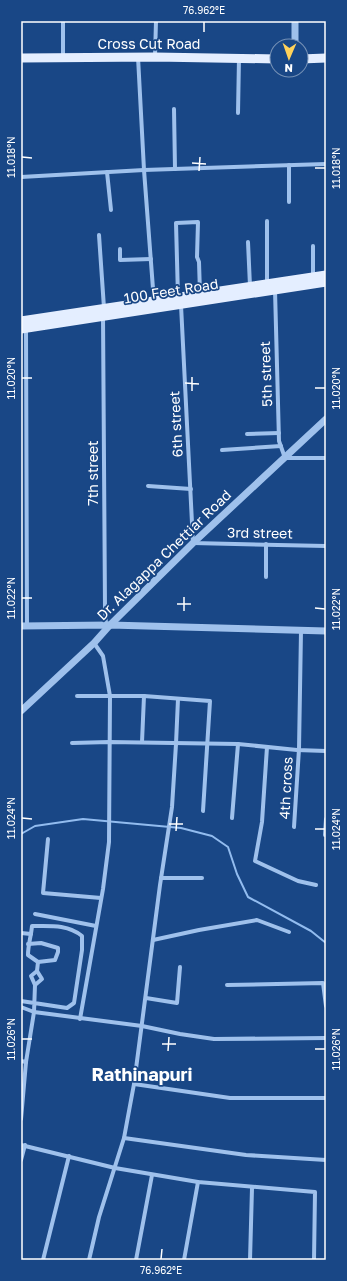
<svg xmlns="http://www.w3.org/2000/svg" width="347" height="1281" font-family="'Golos Text',sans-serif">
  <style>
    .lines { fill: none; stroke-linecap: round; stroke-linejoin: round }
    .stream { stroke: #92bcef; stroke-width: 2 }
    .minor { stroke: #9fc1ec; stroke-width: 4 }
    .tertiary { stroke: #9fc1ec; stroke-width: 7 }
    .primary { stroke: #e4eeff; stroke-width: 9 }
    .ticks { fill: none; stroke: #fff; stroke-width: 1.5 }
    .labels { text-anchor: middle; stroke-width: 3.5; stroke-linejoin: round; paint-order: stroke }
    .street-label { font-size: 14px; fill: #fff; stroke: #194786 }
    .district-label { font-size: 18px; font-weight: bold; fill: #fff; stroke: #194786 }
    .neatline { fill: none; stroke: #fff; stroke-width: 1.5 }
    .ticks-label { font-size: 10px; text-anchor: middle; fill: #fff }
  </style>
  <rect width="100%" height="100%" fill="#194786"/>
  <g class="lines">
    <path class="stream" d="M21,834L35,826L83,819L181,828L212,836L228,847L237,874L248,897L311,931L326,943"/>
    <g class="minor">
      <path d="M63,21V58"/>
      <path d="M155,56L156,21"/>
      <path d="M138,57L144,170L154,302"/>
      <path d="M174,109L175,169"/>
      <path d="M238,113L239,58"/>
      <path d="M289,165V202"/>
      <path d="M107,172L111,210"/>
      <path d="M21,177L144,170L326,164"/>
      <path d="M267,221V283"/>
      <path d="M99,235L104,308"/>
      <path d="M248,242L250,286"/>
      <path d="M120,249V260L151,259"/>
      <path d="M313,277V246"/>
      <path d="M275,290L279,441L285,458H326"/>
      <path d="M178,297L176,223L198,222L197,257L199,262L200,293"/>
      <path d="M181,305L193,543L326,546"/>
      <path d="M103,316L105,607L106,625"/>
      <path d="M26,328L27,626"/>
      <path d="M247,434L279,433"/>
      <path d="M222,450L281,446"/>
      <path d="M148,486L191,489"/>
      <path d="M266,544V577"/>
      <path d="M77,696H144L210,701L203,811"/>
      <path d="M142,742L144,696"/>
      <path d="M72,743L109,742L238,744L297,750L326,751"/>
      <path d="M267,747L262,822L255,861L298,881L316,885"/>
      <path d="M232,818L238,744"/>
      <path d="M294,827L299,749L301,631"/>
      <path d="M325,835L326,819"/>
      <path d="M48,839L43,893L101,898"/>
      <path d="M161,878H202"/>
      <path d="M35,914L96,926"/>
      <path d="M21,933L31,934"/>
      <path d="M153,940L199,930L257,920L289,932"/>
      <path d="M28,944L41,943L58,948V952L55,960L38,962"/>
      <path d="M35,985L42,979L37,971"/>
      <path d="M227,985L323,983L326,1006"/>
      <path d="M146,998L177,1003L180,967"/>
      <path d="M21,1001L67,1008L74,1003L82,950V936C68,924 49,926 32,926C31,937 28,945 28,955L38,962L37,971L31,976L35,985L34,1012L21,1007"/>
      <path d="M80,1019L103,889L109,842L110,696L103,656L94,643"/>
      <path d="M21,1061L26,1062L34,1012L142,1026L180,1034L214,1039L326,1038"/>
      <path d="M134,1084L230,1098H326"/>
      <path d="M21,1119L26,1062"/>
      <path d="M124,1138L246,1155L326,1160"/>
      <path d="M21,1145L115,1168L198,1182L315,1192L314,1260"/>
      <path d="M21,1160L25,1145"/>
      <path d="M43,1260L69,1156"/>
      <path d="M89,1260L99,1217L124,1138L134,1084L160,885L172,807L176,744L178,699"/>
      <path d="M136,1260L152,1175"/>
      <path d="M184,1260L198,1182"/>
      <path d="M250,1260L252,1188"/>
    </g>
    <g class="tertiary">
      <path d="M295,21V46"/>
      <path d="M21,626L110,625L326,631"/>
      <path d="M21,711L94,643L110,625L193,543L326,419"/>
    </g>
    <g class="primary">
      <path d="M21,58L155,57L277,59"/>
      <path d="M301,59L326,58"/>
      <path d="M21,321L326,275"/>
      <path d="M21,329L326,282"/>
    </g>
  </g>
  <path class="ticks" d="M204,32V22M22,157L32,158M192,163L206,164M315,168H325M199,171L200,157M22,378H32M185,383L199,384M315,388H325M192,391V377M22,598H32M177,604H191M315,608L325,609M184,611V597M22,818L32,819M169,824H183M315,829H325M176,831L177,817M22,1039H32M162,1044H176M315,1049H325M168,1051L169,1037M161,1259L162,1249"/>
  <g class="labels">
    <g class="street-label">
      <text x="149" y="49">Cross Cut Road</text>
      <text transform="translate(171 291) rotate(-9)" y="5">100 Feet Road</text>
      <text transform="translate(266 374) rotate(-92)" y="5">5th street</text>
      <text transform="translate(176 424) rotate(-93)" y="5">6th street</text>
      <text transform="translate(93 473) rotate(-90)" y="5">7th street</text>
      <text transform="translate(260 533) rotate(1)" y="5">3rd street</text>
      <text transform="translate(164 555) rotate(-44)" y="5">Dr. Alagappa Chettiar Road</text>
      <text transform="translate(286 788) rotate(-87)" y="5">4th cross</text>
    </g>
    <g class="district-label">
      <text x="142" y="1081">Rathinapuri</text>
    </g>
  </g>
  <rect width="347" height="1281" fill="none" stroke="#194786" stroke-width="44"/>
  <g transform="translate(289 58) rotate(182)"><circle r="19" fill="#194786" stroke="#7591b6"/>
  <path d="M0-3L7 15L0 10L-7 15Z" fill="#ffd25a"/>
  <text y="-6" font-size="11" font-weight="bold" text-anchor="middle" fill="#ffffff">N</text>
  </g>
  <rect x="22" y="22" width="303" height="1237" class="neatline"/>
  <g class="ticks-label">
    <text x="204" y="14">76.962°E</text>
    <text transform="translate(11 157) rotate(-90)" y="4">11.018°N</text>
    <text transform="translate(336 168) rotate(-90)" y="4">11.018°N</text>
    <text transform="translate(11 378) rotate(-90)" y="4">11.020°N</text>
    <text transform="translate(336 388) rotate(-90)" y="4">11.020°N</text>
    <text transform="translate(11 598) rotate(-90)" y="4">11.022°N</text>
    <text transform="translate(336 609) rotate(-90)" y="4">11.022°N</text>
    <text transform="translate(11 818) rotate(-90)" y="4">11.024°N</text>
    <text transform="translate(336 829) rotate(-90)" y="4">11.024°N</text>
    <text transform="translate(11 1039) rotate(-90)" y="4">11.026°N</text>
    <text transform="translate(336 1049) rotate(-90)" y="4">11.026°N</text>
    <text x="161" y="1274">76.962°E</text>
  </g>
</svg>
